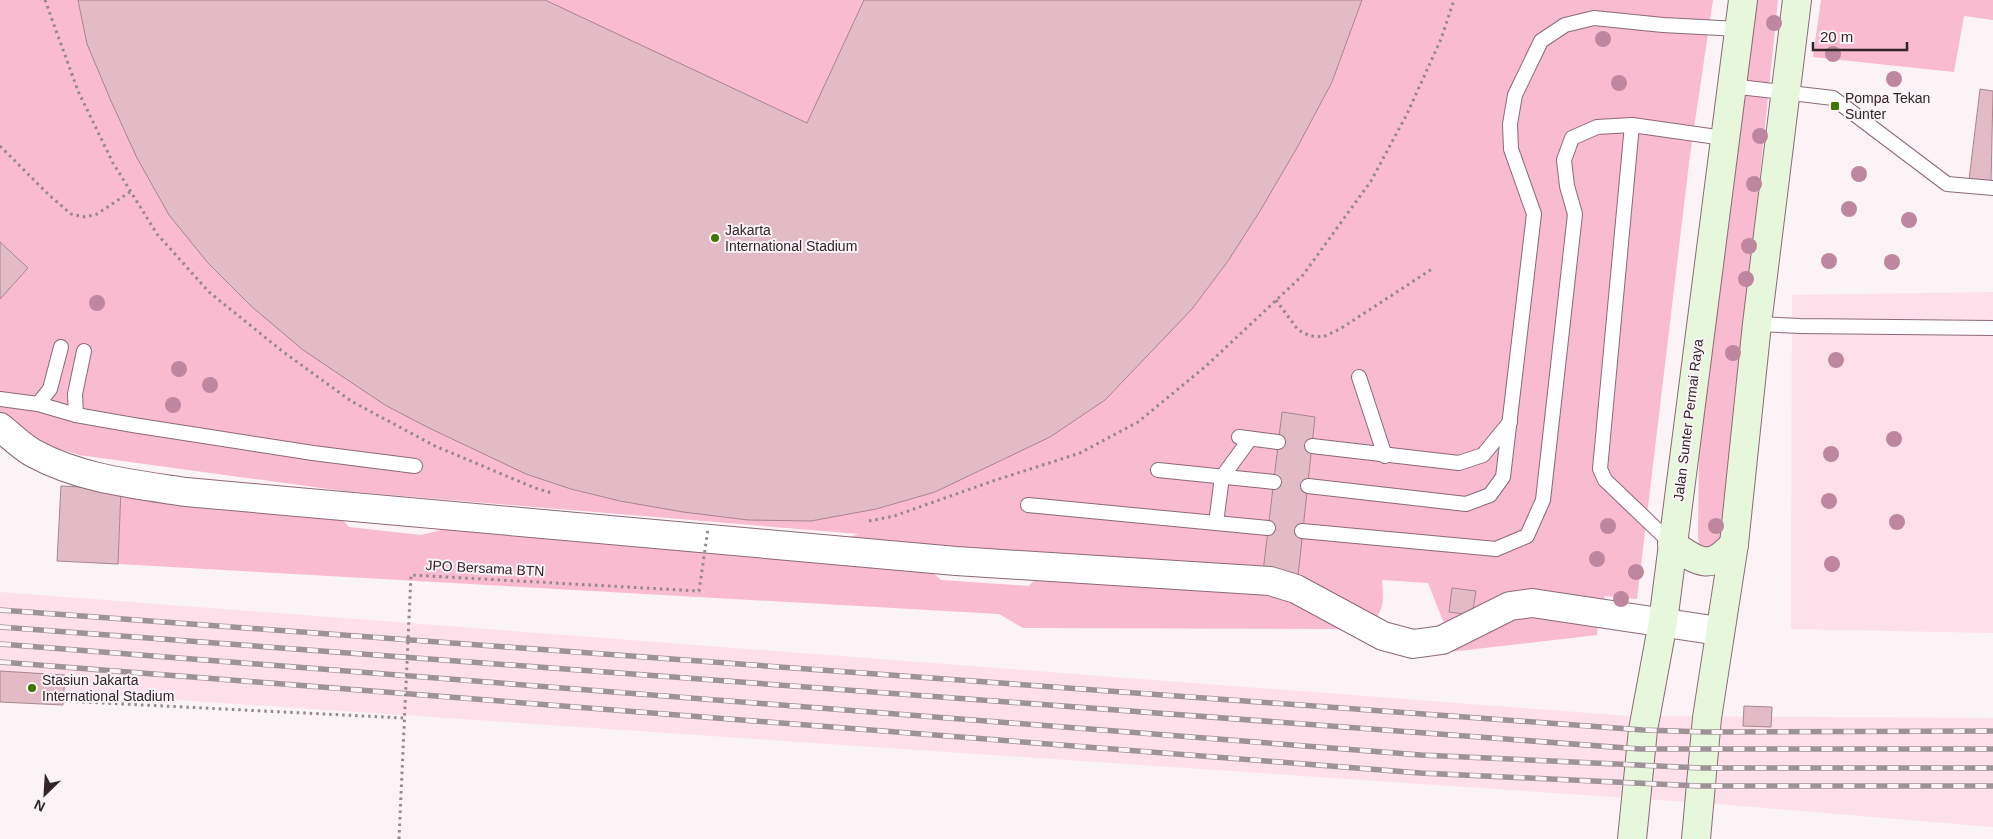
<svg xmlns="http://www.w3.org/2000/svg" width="1993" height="839" font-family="Helvetica,sans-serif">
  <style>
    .built { fill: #fde0e9 }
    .green { fill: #f8bbcf }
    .building { fill: #e2bbc7; stroke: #a98590 }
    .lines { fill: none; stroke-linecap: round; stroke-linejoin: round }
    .lane-casing { stroke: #8c6975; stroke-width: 16 }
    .street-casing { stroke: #8c6975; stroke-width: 30 }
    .secondary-casing { stroke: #8c6975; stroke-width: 30 }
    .path { stroke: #94888c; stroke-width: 3; stroke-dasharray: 2.5 4; stroke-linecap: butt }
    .lane { stroke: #fff; stroke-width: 14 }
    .street { stroke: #fff; stroke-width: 28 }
    .secondary { stroke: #e7f7dc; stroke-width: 28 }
    .rail-casing { stroke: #9e9296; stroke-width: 5.5 }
    .rail { stroke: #fcf3f6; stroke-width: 4; stroke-dasharray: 11; stroke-linecap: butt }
    .path-bridge { stroke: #94888c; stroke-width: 3; stroke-dasharray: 2.5 4; stroke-linecap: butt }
    .tree { fill: #be879f }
    .poi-dot { fill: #407500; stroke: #fcf3f6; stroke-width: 2 }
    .labels { text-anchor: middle; stroke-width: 4; stroke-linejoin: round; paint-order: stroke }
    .poi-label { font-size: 14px; fill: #332429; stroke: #fcf3f6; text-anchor: start }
    .street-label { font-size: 14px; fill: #332429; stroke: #fcf3f6 }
  </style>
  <rect width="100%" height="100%" fill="#fcf3f6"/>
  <g class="built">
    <path d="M1993,292V633L1791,629L1792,295Z"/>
    <path d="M0,592L1628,716L1993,718V827L1718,804L120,696L0,692Z"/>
  </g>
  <g class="green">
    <path d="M0,0H1713L1690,155L1637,599L1605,596L1603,605L1472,615L1475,591L1453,588L1449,612L1466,614L1451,624L1443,621L1428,583L1382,580C1383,596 1385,607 1375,620L1284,577L849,537L859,534L343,491L79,455L0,430Z"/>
    <path d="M1756,0H1778L1722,543L1702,551L1699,544L1698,537L1699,441Z"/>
    <path d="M1821,0H1993V20L1964,16L1954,72L1813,57Z"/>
    <path d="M121,489L340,517L349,527L421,535L456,526L920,562L941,580L1029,586L1042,571L1266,585L1345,629L1023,628L999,614L118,564Z"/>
    <path d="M1513,610L1599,616L1597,635L1441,653Z"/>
  </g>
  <g class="building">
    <path d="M78,0H545L807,123L864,0H1362L1332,82L1298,146L1260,211L1228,261L1192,309L1105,400L1050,437L935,492L876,509L811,521L748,520L683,512L620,501L571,489L526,474L427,427L385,405L303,350L251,306L208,263L169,215L137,158L111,101L87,44Z"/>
    <path d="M1980,89L1993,91L1991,183L1969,180Z"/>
    <path d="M0,242L28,268L0,299Z"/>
    <path d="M1282,412L1315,417L1298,576L1263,572Z"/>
    <path d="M61,486L121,489L118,564L57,561Z"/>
    <path d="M1452,588L1476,591L1472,615L1449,612Z"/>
    <path d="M0,671L65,675L63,705L0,702Z"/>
    <path d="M1744,706L1772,707L1771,727L1743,726Z"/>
  </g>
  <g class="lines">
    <defs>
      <g id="lane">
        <path d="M1731,86L1833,98L1947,184L1993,188"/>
        <path d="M1632,125L1600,469L1605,480L1672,544"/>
        <path d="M1757,324L1800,326L1993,328"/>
        <path d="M1359,377L1385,456"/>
        <path d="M0,399L38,404L76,415L133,425L313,453L415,466"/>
        <path d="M38,404L50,389L61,347"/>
        <path d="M76,415L75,394L84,351"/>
        <path d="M1239,437L1278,442"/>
        <path d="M1312,446L1459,463L1483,455L1510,422"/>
        <path d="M1158,470L1274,482"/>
        <path d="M1308,486L1466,504L1490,495L1503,477L1534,214L1511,149L1510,124L1515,95L1541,41L1565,25L1594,18L1663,25L1739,29"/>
        <path d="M1028,505L1268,528"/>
        <path d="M1216,523L1222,477L1250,439"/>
        <path d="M1302,531L1496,549L1527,536L1543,500L1575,214L1567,186L1564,160L1572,138L1597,127L1632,125L1724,138"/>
      </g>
      <path id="street" d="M0,427C11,436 21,446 33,453C81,479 133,484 186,492L956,561L1270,581L1296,589L1383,636L1413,644L1442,640L1510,606L1532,603L1719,631"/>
      <g id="secondary">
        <path d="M1672,544C1699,563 1710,571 1734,544"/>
        <path d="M1632,839L1643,730L1663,622L1743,0"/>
        <path d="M1696,839L1707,718L1734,544L1757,324L1797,0"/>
      </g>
    </defs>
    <use href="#lane" class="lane-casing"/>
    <use href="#street" class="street-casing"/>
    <use href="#secondary" class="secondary-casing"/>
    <g class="path">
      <path d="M45,0L78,91L113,163L157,234L209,292L282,351L351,401L435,446L535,488L552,493"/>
      <path d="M0,146L49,195L71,214L85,217L97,214L130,192"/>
      <path d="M1276,300L1298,330L1310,336L1323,337L1340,329L1432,269"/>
      <path d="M869,521L894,516L993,481L1080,453L1138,422L1206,366L1303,275L1371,181L1407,114L1441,39L1454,0"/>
      <path d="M63,701L404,718"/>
    </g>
    <use href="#lane" class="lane"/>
    <use href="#street" class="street"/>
    <use href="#secondary" class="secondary"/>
    <defs>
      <g id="rail">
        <path d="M0,610L1643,730L1706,732L1993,731"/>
        <path d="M0,627L1640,749H1993"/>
        <path d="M0,644L1421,755L1702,768H1993"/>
        <path d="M0,662L1420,773L1700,786H1993"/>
      </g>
    </defs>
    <use href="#rail" class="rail-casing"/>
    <use href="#rail" class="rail"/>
    <path class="path-bridge" d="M399,839L411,575L699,591L708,529"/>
  </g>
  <g class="tree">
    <circle cx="1774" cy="23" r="8"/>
    <circle cx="1603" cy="39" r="8"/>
    <circle cx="1833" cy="54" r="8"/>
    <circle cx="1894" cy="79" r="8"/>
    <circle cx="1619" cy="83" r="8"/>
    <circle cx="1760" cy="136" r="8"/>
    <circle cx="1859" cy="174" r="8"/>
    <circle cx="1754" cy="184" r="8"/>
    <circle cx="1849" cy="209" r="8"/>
    <circle cx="1909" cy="220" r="8"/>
    <circle cx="1749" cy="246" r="8"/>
    <circle cx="1829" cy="261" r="8"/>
    <circle cx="1892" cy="262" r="8"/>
    <circle cx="1746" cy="279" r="8"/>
    <circle cx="97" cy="303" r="8"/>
    <circle cx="1733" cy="353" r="8"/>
    <circle cx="1836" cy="360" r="8"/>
    <circle cx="179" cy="369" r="8"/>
    <circle cx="210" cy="385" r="8"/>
    <circle cx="173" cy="405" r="8"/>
    <circle cx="1894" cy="439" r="8"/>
    <circle cx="1831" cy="454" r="8"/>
    <circle cx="1829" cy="501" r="8"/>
    <circle cx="1897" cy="522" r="8"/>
    <circle cx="1608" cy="526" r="8"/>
    <circle cx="1716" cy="526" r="8"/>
    <circle cx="1597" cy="559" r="8"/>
    <circle cx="1832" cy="564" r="8"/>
    <circle cx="1636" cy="572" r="8"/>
    <circle cx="1621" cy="599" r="8"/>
  </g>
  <g class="poi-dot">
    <rect x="1830" y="101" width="10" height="10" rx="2.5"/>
    <circle cx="715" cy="238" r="5"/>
    <circle cx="32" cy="688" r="5"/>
  </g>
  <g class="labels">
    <g class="poi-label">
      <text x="1845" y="103">Pompa Tekan<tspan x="1845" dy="16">Sunter</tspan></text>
      <text x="725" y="235">Jakarta<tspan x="725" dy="16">International Stadium</tspan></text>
      <text x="42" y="685">Stasiun Jakarta<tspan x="42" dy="16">International Stadium</tspan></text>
    </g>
    <g class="street-label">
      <text transform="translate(1688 420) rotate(-83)" y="5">Jalan Sunter Permai Raya</text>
      <text transform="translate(485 568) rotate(3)" y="5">JPO Bersama BTN</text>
    </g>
  </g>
  <g transform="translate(45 794) rotate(205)" stroke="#fcf3f6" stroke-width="4" paint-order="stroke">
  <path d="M0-4L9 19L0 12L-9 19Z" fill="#332429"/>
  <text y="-8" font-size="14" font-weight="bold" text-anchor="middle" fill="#332429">N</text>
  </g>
  <path d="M1813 42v8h94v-8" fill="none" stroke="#332429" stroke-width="2.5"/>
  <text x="1820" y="42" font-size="15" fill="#332429" stroke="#fcf3f6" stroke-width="4" paint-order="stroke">20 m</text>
</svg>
